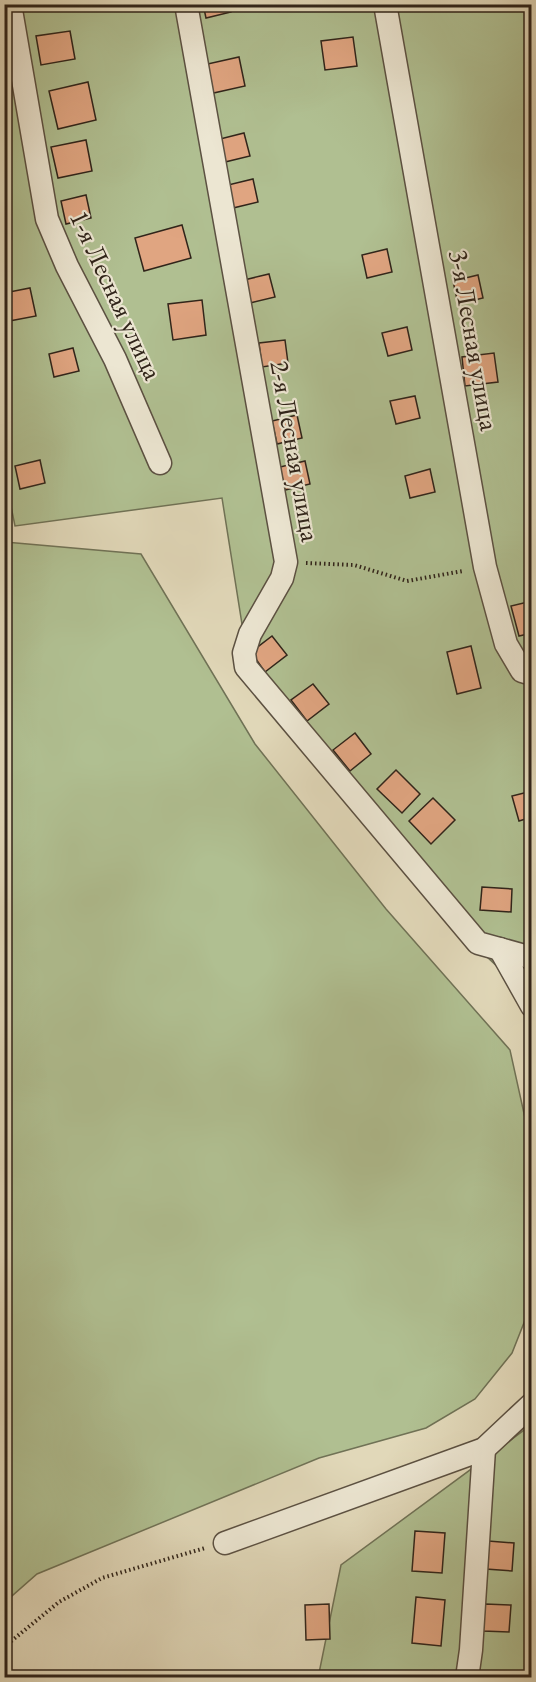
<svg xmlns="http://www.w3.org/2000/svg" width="536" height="1682" font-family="'EB Garamond',serif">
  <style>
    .green { fill: #b0bf91; stroke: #707256; stroke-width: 1.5 }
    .building { fill: #e0a581; stroke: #30241a; stroke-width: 1.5 }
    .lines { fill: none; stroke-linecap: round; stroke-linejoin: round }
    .minor-casing { stroke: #5c5142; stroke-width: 25 }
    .path { stroke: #30241a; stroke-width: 4; stroke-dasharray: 1.5 3; stroke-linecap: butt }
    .minor { stroke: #ece6d2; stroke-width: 22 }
    .labels { text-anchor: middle; stroke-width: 4.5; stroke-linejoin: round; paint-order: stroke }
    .street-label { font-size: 27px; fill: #30241a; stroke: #ece6d2 }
  </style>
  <rect width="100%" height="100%" fill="#e1d8b9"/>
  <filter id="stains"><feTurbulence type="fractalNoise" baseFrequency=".00333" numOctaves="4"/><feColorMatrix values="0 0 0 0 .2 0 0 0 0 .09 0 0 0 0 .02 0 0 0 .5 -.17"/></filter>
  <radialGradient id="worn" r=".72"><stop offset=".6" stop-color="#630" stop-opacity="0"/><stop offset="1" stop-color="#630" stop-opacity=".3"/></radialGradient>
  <g class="green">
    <path d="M4,5H531V998L470,941L248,662L222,498L15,526L4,472Z"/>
    <path d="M5,542L141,554L255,744L386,909L510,1050L531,1145V1305L512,1353L475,1399L426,1428L319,1458L37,1574L5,1602Z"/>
    <path d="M531,1425V1677L318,1678L341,1565Z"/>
  </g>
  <g class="building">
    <path d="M203,4H229L231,12L206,18Z"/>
    <path d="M70,31L75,59L41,65L36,36Z"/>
    <path d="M353,37L357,66L325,70L321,41Z"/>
    <path d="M239,57L245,86L209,94L203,65Z"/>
    <path d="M88,82L96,120L58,129L49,91Z"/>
    <path d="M244,133L250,156L225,162L220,139Z"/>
    <path d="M86,140L92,171L58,178L51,147Z"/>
    <path d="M253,179L258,202L233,208L228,185Z"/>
    <path d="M86,195L91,218L66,224L61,201Z"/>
    <path d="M182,225L191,258L144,271L135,238Z"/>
    <path d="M387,249L392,272L367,278L362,255Z"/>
    <path d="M269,274L275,297L250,303L244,280Z"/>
    <path d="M478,275L483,298L458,304L453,281Z"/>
    <path d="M30,288L36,316L4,322V293Z"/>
    <path d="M202,300L206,335L173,340L168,304Z"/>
    <path d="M407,327L412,350L388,356L382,333Z"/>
    <path d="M285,340L288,363L262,367L259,343Z"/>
    <path d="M73,348L79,371L54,377L49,354Z"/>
    <path d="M494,353L498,382L465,386L462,357Z"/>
    <path d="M415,396L420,418L396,424L390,401Z"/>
    <path d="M297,415L302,438L277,444L272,421Z"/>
    <path d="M40,460L45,483L20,489L15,466Z"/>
    <path d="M305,461L310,484L285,490L280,467Z"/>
    <path d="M430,469L435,492L410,498L405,476Z"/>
    <path d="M532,601V633L519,636L511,606Z"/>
    <path d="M272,636L287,655L265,672L251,652Z"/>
    <path d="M471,646L481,688L457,694L447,652Z"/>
    <path d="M313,684L329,704L307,721L291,700Z"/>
    <path d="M355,733L371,754L350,771L333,750Z"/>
    <path d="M396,770L420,794L402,813L377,789Z"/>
    <path d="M532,791V817L519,821L512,796Z"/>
    <path d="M433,798L455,820L431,844L409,821Z"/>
    <path d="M482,887L512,889L511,912L480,910Z"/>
    <path d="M415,1531L445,1533L442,1573L412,1571Z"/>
    <path d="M488,1541L514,1543L512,1571L486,1569Z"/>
    <path d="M416,1597L445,1600L441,1646L412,1643Z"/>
    <path d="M329,1604L330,1639L306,1640L305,1605Z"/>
    <path d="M485,1604L511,1605L509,1632L483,1631Z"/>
  </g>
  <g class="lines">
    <defs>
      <g id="minor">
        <path d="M10,4L47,219L67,266L115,359L160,463"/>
        <path d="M186,4L286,562L282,578L250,634L244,653L246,667L478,943L532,958"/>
        <path d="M385,4L485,567L506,644L522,671L532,674"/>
        <path d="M500,949L532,1006"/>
        <path d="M225,1543L484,1449L532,1404"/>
        <path d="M467,1678L471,1650L484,1449"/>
      </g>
    </defs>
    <use href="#minor" class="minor-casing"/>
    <g class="path">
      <path d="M306,563L354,565L407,581L463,571"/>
      <path d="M4,1647L59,1602L102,1578L205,1548"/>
    </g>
    <use href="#minor" class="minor"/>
  </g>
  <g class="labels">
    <g class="street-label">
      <text transform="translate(116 295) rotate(65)" y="9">1-я Лесная улица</text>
      <text transform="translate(474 340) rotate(80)" y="9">3-я Лесная улица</text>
      <text transform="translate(295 451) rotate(80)" y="9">2-я Лесная улица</text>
    </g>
  </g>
  <rect width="536" height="1682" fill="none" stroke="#e1d8b9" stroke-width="24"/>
  <rect x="6" y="6" width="524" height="1670" fill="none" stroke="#30241a" stroke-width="3"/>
  <rect x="12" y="12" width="512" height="1658" fill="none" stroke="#30241a" stroke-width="1.5"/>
  <rect width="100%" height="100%" filter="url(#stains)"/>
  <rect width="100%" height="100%" fill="url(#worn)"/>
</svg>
